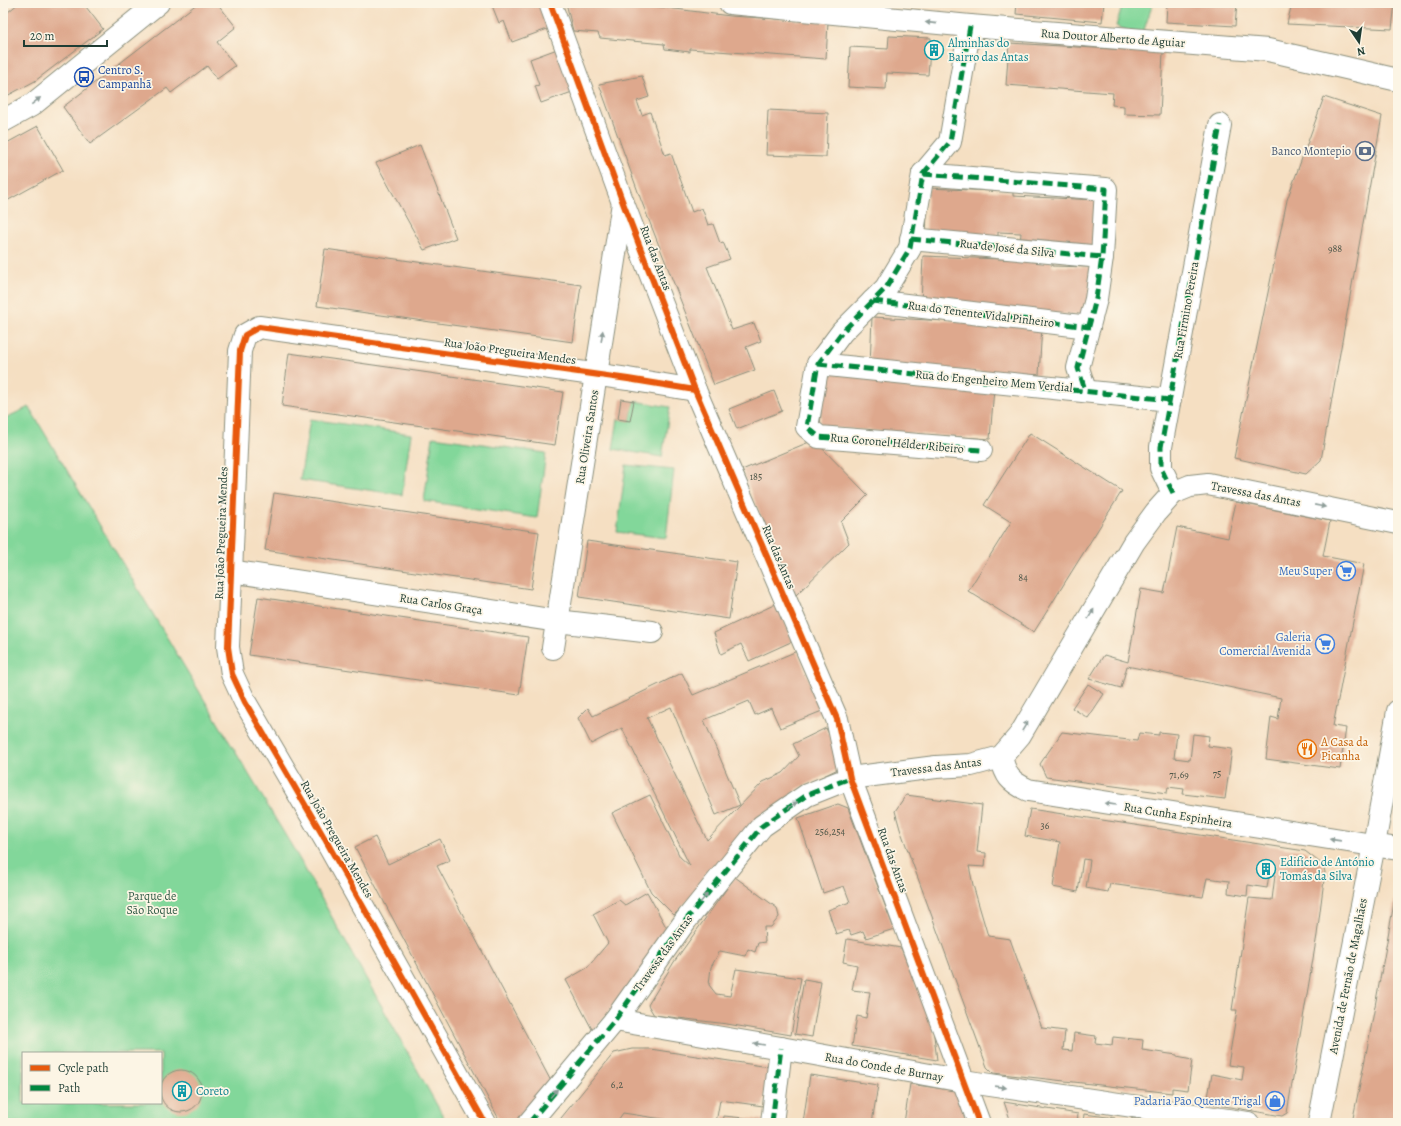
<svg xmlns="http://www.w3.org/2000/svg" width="1401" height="1126" font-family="Alegreya,serif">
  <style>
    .green { fill: #82d79a; stroke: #508a67; fill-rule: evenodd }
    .building { fill: #dea88d }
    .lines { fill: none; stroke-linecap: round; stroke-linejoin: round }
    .minor-casing { stroke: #8a8e7b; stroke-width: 24 }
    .tertiary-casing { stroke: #8a8e7b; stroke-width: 24 }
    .primary-casing { stroke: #8a8e7b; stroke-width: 24 }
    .minor { stroke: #fff; stroke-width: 22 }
    .tertiary { stroke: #fff; stroke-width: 22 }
    .primary { stroke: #fff; stroke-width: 22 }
    .quiet { stroke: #00873e; stroke-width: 5; stroke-dasharray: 10 5; stroke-linecap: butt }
    .cycleway-casing { stroke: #fcf5e5; stroke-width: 8 }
    .cycleway { stroke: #e8590c; stroke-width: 6 }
    .oneway { fill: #8f9e9a }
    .labels { text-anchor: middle; stroke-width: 3.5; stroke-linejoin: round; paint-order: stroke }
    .number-label { font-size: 10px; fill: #4f584a }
    .street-label { font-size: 12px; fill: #1f3d34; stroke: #fcf5e5 }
    .culture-label { font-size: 12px; fill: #0d838f; stroke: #fcf5e5; text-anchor: start }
    .transit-label { font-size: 12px; fill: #164399; stroke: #fcf5e5; text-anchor: start }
    .service-label { font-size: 12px; fill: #4e5e75; stroke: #fcf5e5; text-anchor: end }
    .shop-label { font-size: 12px; fill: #366cbe; stroke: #fcf5e5; text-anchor: end }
    .food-label { font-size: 12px; fill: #c56008; stroke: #fcf5e5; text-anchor: start }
    .park-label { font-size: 12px; fill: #335c48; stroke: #fcf5e5 }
  </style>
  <rect width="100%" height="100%" fill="#fcf5e5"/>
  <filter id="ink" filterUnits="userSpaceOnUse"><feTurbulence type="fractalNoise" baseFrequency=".025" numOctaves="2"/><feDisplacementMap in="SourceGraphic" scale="8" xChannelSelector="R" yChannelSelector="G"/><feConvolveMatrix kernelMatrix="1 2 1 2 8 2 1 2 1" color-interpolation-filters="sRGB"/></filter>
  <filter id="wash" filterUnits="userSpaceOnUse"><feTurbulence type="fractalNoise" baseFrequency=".012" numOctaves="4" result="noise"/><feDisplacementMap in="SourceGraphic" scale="16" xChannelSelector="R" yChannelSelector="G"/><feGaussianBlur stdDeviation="0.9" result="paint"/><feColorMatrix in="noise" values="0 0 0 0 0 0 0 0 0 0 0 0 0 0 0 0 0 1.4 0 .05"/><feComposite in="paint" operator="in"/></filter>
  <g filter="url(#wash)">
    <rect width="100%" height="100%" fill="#f5dfc2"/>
    <g class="green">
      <path d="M1123,3H1153L1142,36L1116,26Z"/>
      <path d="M634,401L670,407L662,457L613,449L618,419L630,421Z"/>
      <path d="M29,407L296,853L447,1123H3V419ZM23,1053H161V1103H23Z"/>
      <path d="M310,419L411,434L402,495L300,480Z"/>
      <path d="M433,437L546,453L537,518L424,501Z"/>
      <path d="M626,465L674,470L666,538L617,532Z"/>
    </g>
    <g id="blocks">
      <g class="building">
        <path d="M19,3H83L103,29L35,81L3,98V16Z"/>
        <path d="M198,3H217L236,27L217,42L235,66L217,79L207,66L171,93L167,88L90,144L63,107Z"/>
        <path d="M491,3H540L550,28L512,42L504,21L499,23Z"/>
        <path d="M566,3H629L730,16L828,22L826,59L690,49V52L665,49L664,44L600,38L598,33L573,31Z"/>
        <path d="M1017,3H1104L1102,22L1016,14Z"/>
        <path d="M1167,3H1237L1235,26L1166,22Z"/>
        <path d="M1292,3H1395L1392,29L1287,24Z"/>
        <path d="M889,36L931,38L928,75L887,73L886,89L848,87L850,47L888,49Z"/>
        <path d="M1009,43L1163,52L1160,115L1124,114V106L1112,105L1113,93L1006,85Z"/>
        <path d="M560,48L575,91L541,103L535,86L539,85L530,59Z"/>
        <path d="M642,76L649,97L637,101L642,115L650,112L665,155L671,153L692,212L702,208L708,225L713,224L720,243L723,242L730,259L707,267L732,330L754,323L761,341L746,347L755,370L714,385L641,200L599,84Z"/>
        <path d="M1324,97L1382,116L1321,460L1306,474L1234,458L1287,200Z"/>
        <path d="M768,110L828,113L826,157L766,155Z"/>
        <path d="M38,126L63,170L3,203V145Z"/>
        <path d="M420,145L456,238L424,250L376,163Z"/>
        <path d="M928,188L1013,192V196L1097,200L1095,248L1020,244L1021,233L998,232V239L926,236Z"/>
        <path d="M325,249L581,285L573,342L317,306Z"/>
        <path d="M923,256L1052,261V266L1091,267L1089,315L1005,312L921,305Z"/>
        <path d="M872,317L1042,326L1039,375L870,366Z"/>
        <path d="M289,353L563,392L555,445L282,406Z"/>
        <path d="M824,372L994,388L990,439L820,427Z"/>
        <path d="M774,391L782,411L737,429L729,409Z"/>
        <path d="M621,399L634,401L630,421L618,419Z"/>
        <path d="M1030,433L1122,491L1034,632L968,591L1011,522L984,505Z"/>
        <path d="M814,440L868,495L841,522L849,543L796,595L791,589L742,470Z"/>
        <path d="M274,493L539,532L531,589L265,550Z"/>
        <path d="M1236,502L1330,521L1323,556L1364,564L1333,726L1346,728L1340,769L1266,759L1271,717L1278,719L1281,698L1127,666L1121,688L1089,679L1104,655L1128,662L1141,589L1164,593L1177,527L1228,538Z"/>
        <path d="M587,541L737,562L729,619L579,597Z"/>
        <path d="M258,597L528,637L519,695L249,655Z"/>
        <path d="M778,603L793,641L749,661L741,644L721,654L714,633Z"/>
        <path d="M797,651L822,711L780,728L771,708L755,715L749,701L704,720L740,805L716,815L671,707L647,718L707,840L763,782L783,773L799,756L793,744L826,728L844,766L797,789L674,915L651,892L612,813L650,795L680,857L690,866L622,728L591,744L578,718L588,708L593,716L682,673L693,695Z"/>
        <path d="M1088,684L1104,694L1088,718L1072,708Z"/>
        <path d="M1062,732L1137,741L1139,733L1159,735V732L1177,734L1174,758L1190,760L1193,734L1209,736L1208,746L1232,749L1225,799L1183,794L1184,789L1168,787L1167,793L1046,777L1040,764Z"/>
        <path d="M906,795L982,805L977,852L986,853L985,867L969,866L973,885L988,936L1010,939L1042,1028L1065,1031L1063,1050L1072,1051L1074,1033L1096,1036L1095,1043L1112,1045L1113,1037L1143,1040L1142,1050L1177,1055V1057L1192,1060L1188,1090L1172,1088V1093L993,1073L987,1067L900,829L895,811Z"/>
        <path d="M838,804L848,808L894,929L866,938L863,931L851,935L849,930L836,934L828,910L850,902L844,886L823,893L798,818Z"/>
        <path d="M1030,809L1305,851L1323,865L1325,872L1317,935L1287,1113L1282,1116L1207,1103L1212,1074L1242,1080L1244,1067L1228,1065L1237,1010H1232L1249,898L1272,900L1275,875L1269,874L1267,888L1248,885L1247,896L1228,893L1229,881L1207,878L1203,897L1110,884L1108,892L1086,888L1090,860L1083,859L1078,892L1053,887L1060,842L1025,836Z"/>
        <path d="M375,837L388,864L440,839L450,860L437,866L553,1085L521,1123H501L355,847Z"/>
        <path d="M735,877L777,908L779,917L771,927H764L765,942L758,943L755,952L748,949L745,956L720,951L711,967L709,985L716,994L730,996L736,969L801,978L791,1035L727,1024L654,1015L648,1005L674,962Z"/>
        <path d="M1397,887L1398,1123H1352L1368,1044Z"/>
        <path d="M647,892L671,936L593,1031L566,980L587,968L608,943L593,914L619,900L625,905Z"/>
        <path d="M847,939L901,948L933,1028L937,1060L852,1046L857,1016L866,1018L870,992L852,990L857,965L843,962Z"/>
        <path d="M804,979L821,982L812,1037L795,1034Z"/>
        <path d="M632,1049H650L769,1067L763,1106L720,1100L716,1123H689L623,1113L616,1123H557L614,1053Z"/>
        <circle cx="181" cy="1091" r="21"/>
        <path d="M810,1075L878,1085L872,1123H803Z"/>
        <path d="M910,1084L957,1091L968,1123H904Z"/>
        <path d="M1004,1102L1078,1114L1077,1123L1011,1122Z"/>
        <path d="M1084,1114L1115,1118L1114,1123H1083Z"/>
        <path d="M724,1116L763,1120L762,1123H723Z"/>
        <path d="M1132,1118L1158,1122V1123H1131Z"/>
      </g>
    </g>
  </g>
  <g filter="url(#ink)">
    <use href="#blocks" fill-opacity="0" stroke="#8a8e7b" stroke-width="1"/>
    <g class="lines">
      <defs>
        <g id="minor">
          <path d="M550,3L623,203L695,390L837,719L850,778L979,1123"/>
          <path d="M730,3L970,26L1268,50L1398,80"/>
          <path d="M970,26L950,142L923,174L910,248L886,288L842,332L818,364L807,427L819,437L981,450"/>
          <path d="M923,174L1106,189L1102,257L1096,299L1078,368L1085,390"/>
          <path d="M911,239L1102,257"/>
          <path d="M873,301L1089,327"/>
          <path d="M818,364L1170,400"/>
          <path d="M1173,493L1161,468V447L1220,125"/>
          <path d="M230,571L557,621L652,632"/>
          <path d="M553,648L623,203"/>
          <path d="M1001,757C1006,776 1009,781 1028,790L1398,849"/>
          <path d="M615,1020L781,1048L963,1081L1248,1123"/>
          <path d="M485,1123L325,839L245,702L232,674L228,647L240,351L245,335L259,327L628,379L695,390"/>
          <path d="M529,1123L615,1020L686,920L762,826L807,795L850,778L936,767L971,765L1001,757L1020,735L1134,542L1156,512L1173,493L1190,486L1208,484L1398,523"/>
          <path d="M772,1123L781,1048"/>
        </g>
        <path id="tertiary" d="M3,121L32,105L158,3"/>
        <path id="primary" d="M1319,1123L1374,845L1398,711"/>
      </defs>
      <use href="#minor" class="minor-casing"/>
      <use href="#tertiary" class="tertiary-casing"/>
      <use href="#primary" class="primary-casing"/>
      <use href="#minor" class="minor"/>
      <use href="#tertiary" class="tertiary"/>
      <use href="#primary" class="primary"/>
      <g class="quiet">
        <path d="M970,26L950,142L923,174L910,248L886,288L842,332L818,364L807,427L819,437L981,450"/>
        <path d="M923,174L1106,189L1102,257L1096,299L1078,368L1085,390"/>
        <path d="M911,239L1102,257"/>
        <path d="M873,301L1089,327"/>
        <path d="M818,364L1170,400"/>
        <path d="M1173,493L1161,468V447L1220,125"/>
        <path d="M529,1123L615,1020L686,920L762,826L807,795L850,778"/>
        <path d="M772,1123L781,1048"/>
      </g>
      <defs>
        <g id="cycleway">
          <path d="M550,3L623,203L695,390L837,719L850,778L979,1123"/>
          <path d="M485,1123L325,839L245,702L232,674L228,647L240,351L245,335L259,327L628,379L695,390"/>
        </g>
      </defs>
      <use href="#cycleway" class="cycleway-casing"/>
      <use href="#cycleway" class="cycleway"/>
    </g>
    <defs><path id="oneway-solid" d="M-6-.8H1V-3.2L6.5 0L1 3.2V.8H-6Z"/></defs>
    <g class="oneway">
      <use href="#oneway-solid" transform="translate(931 23) rotate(-174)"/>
      <use href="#oneway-solid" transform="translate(36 101) rotate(-38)"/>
      <use href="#oneway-solid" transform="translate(602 336) rotate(-82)"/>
      <use href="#oneway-solid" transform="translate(1320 506) rotate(11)"/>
      <use href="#oneway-solid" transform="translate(1091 614) rotate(-59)"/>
      <use href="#oneway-solid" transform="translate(1025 726) rotate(-59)"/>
      <use href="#oneway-solid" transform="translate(1110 804) rotate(-171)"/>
      <use href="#oneway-solid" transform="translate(793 805) rotate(-35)"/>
      <use href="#oneway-solid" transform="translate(1335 840) rotate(-172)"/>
      <use href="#oneway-solid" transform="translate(704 898) rotate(-51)"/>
      <use href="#oneway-solid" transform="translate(759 1044) rotate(-171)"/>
      <use href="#oneway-solid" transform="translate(1001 1087) rotate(8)"/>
      <use href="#oneway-solid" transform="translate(554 1093) rotate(-50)"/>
    </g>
  </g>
  <defs>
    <symbol id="building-ring" viewBox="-11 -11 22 22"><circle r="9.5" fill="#fcf5e5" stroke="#0f9aa8" stroke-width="1.5"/><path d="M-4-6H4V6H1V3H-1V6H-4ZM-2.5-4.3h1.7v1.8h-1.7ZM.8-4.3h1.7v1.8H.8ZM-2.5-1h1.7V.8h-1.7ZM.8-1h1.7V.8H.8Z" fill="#0f9aa8"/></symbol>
    <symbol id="bus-ring" viewBox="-11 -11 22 22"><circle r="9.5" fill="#fcf5e5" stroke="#1a4fb4" stroke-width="1.5"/><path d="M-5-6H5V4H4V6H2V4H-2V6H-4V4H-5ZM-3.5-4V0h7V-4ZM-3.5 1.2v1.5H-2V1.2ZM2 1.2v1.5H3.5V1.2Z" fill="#1a4fb4"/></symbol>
    <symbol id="bank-ring" viewBox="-11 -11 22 22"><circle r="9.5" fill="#fcf5e5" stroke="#5c6f8a" stroke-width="1.5"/><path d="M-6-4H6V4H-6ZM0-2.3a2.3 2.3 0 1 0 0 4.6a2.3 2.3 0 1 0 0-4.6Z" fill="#5c6f8a"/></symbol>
    <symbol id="supermarket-ring" viewBox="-11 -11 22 22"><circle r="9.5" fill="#fcf5e5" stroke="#3f7fe0" stroke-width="1.5"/><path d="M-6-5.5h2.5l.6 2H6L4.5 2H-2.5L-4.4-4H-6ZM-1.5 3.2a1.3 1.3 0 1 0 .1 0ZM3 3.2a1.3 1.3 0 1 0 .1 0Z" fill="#3f7fe0"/></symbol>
    <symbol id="restaurant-ring" viewBox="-11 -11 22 22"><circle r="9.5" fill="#fcf5e5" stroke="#e8710a" stroke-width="1.5"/><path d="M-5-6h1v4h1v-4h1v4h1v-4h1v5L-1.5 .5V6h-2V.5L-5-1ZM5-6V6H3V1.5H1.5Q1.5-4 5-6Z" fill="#e8710a"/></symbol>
    <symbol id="shop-ring" viewBox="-11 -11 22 22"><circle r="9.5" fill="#fcf5e5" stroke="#3f7fe0" stroke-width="1.5"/><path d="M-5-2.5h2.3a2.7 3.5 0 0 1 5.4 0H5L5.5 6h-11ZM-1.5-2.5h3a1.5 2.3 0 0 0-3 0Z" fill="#3f7fe0"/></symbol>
  </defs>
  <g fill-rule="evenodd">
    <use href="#building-ring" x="923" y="39" width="22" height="22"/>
    <use href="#bus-ring" x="73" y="66" width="22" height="22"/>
    <use href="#bank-ring" x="1354" y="140" width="22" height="22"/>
    <use href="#supermarket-ring" x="1335" y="560" width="22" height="22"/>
    <use href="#supermarket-ring" x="1314" y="633" width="22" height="22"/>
    <use href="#restaurant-ring" x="1296" y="738" width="22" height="22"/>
    <use href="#building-ring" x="1255" y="858" width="22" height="22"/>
    <use href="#building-ring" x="171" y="1080" width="22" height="22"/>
    <use href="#shop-ring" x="1264" y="1090" width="22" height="22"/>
  </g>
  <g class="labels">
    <g class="number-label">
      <text x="1335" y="252">988</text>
      <text x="756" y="480">185</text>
      <text x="1023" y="581">84</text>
      <text x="1217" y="777">75</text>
      <text x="1179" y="778">71,69</text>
      <text x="1045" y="829">36</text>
      <text x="830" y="835">256,254</text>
      <text x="617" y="1088">6,2</text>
    </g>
    <g class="street-label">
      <text transform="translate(1113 38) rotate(4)" y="4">Rua Doutor Alberto de Aguiar</text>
      <text transform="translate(1007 248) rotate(6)" y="4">Rua de José da Silva</text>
      <text transform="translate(656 258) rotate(69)" y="4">Rua das Antas</text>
      <text transform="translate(1186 310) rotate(-80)" y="4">Rua Firmino Pereira</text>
      <text transform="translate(981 314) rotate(7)" y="4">Rua do Tenente Vidal Pinheiro</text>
      <text transform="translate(510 351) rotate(8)" y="4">Rua João Pregueira Mendes</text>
      <text transform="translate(994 381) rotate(5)" y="4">Rua do Engenheiro Mem Verdial</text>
      <text transform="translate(587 437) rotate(-81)" y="4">Rua Oliveira Santos</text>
      <text transform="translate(897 443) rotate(5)" y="4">Rua Coronel Hélder Ribeiro</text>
      <text transform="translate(1256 494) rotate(11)" y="4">Travessa das Antas</text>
      <text transform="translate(221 533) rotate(-88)" y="4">Rua João Pregueira Mendes</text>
      <text transform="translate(779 557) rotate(67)" y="4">Rua das Antas</text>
      <text transform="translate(441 604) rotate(9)" y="4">Rua Carlos Graça</text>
      <text transform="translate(936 767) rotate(-7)" y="4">Travessa das Antas</text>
      <text transform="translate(1178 815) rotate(9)" y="4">Rua Cunha Espinheira</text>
      <text transform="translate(337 839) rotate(60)" y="4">Rua João Pregueira Mendes</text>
      <text transform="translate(893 860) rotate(70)" y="4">Rua das Antas</text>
      <text transform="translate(663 953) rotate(-54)" y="4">Travessa das Antas</text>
      <text transform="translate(1348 976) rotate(-79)" y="4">Avenida de Fernão de Magalhães</text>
      <text transform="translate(884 1067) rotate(10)" y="4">Rua do Conde de Burnay</text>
    </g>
    <g class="culture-label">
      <text x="948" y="47">Alminhas do<tspan x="948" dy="14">Bairro das Antas</tspan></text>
      <text x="1280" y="866">Edifício de António<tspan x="1280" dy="14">Tomás da Silva</tspan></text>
      <text x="196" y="1095">Coreto</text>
    </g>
    <g class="transit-label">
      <text x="98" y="74">Centro S.<tspan x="98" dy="14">Campanhã</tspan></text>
    </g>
    <g class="service-label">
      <text x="1351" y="155">Banco Montepio</text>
    </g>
    <g class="shop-label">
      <text x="1332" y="575">Meu Super</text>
      <text x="1311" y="641">Galeria<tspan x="1311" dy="14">Comercial Avenida</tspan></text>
      <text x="1261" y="1105">Padaria Pão Quente Trigal</text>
    </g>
    <g class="food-label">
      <text x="1321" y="746">A Casa da<tspan x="1321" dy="14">Picanha</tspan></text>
    </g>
    <g class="park-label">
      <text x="152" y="900">Parque de<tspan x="152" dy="14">São Roque</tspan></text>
    </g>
  </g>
  <rect width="1401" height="1126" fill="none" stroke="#fcf5e5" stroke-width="16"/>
  <rect x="22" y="1052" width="140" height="52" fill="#fcf5e5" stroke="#a4ab9e"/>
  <rect x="30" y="1065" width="20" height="6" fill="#e8590c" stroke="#a4ab9e"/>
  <text x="58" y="1072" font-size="12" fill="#1f3d34">Cycle path</text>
  <rect x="30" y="1085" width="20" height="6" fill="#00873e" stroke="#a4ab9e"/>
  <text x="58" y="1092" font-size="12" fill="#1f3d34">Path</text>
  <g transform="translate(1359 42) rotate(167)" stroke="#fcf5e5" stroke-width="3" paint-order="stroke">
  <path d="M0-3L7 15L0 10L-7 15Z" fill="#1f3d34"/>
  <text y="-6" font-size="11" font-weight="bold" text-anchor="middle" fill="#1f3d34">N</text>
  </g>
  <path d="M24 40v6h83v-6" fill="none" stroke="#1f3d34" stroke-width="2"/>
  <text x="30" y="40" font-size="12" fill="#1f3d34" stroke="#fcf5e5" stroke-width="3" paint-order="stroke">20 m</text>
</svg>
